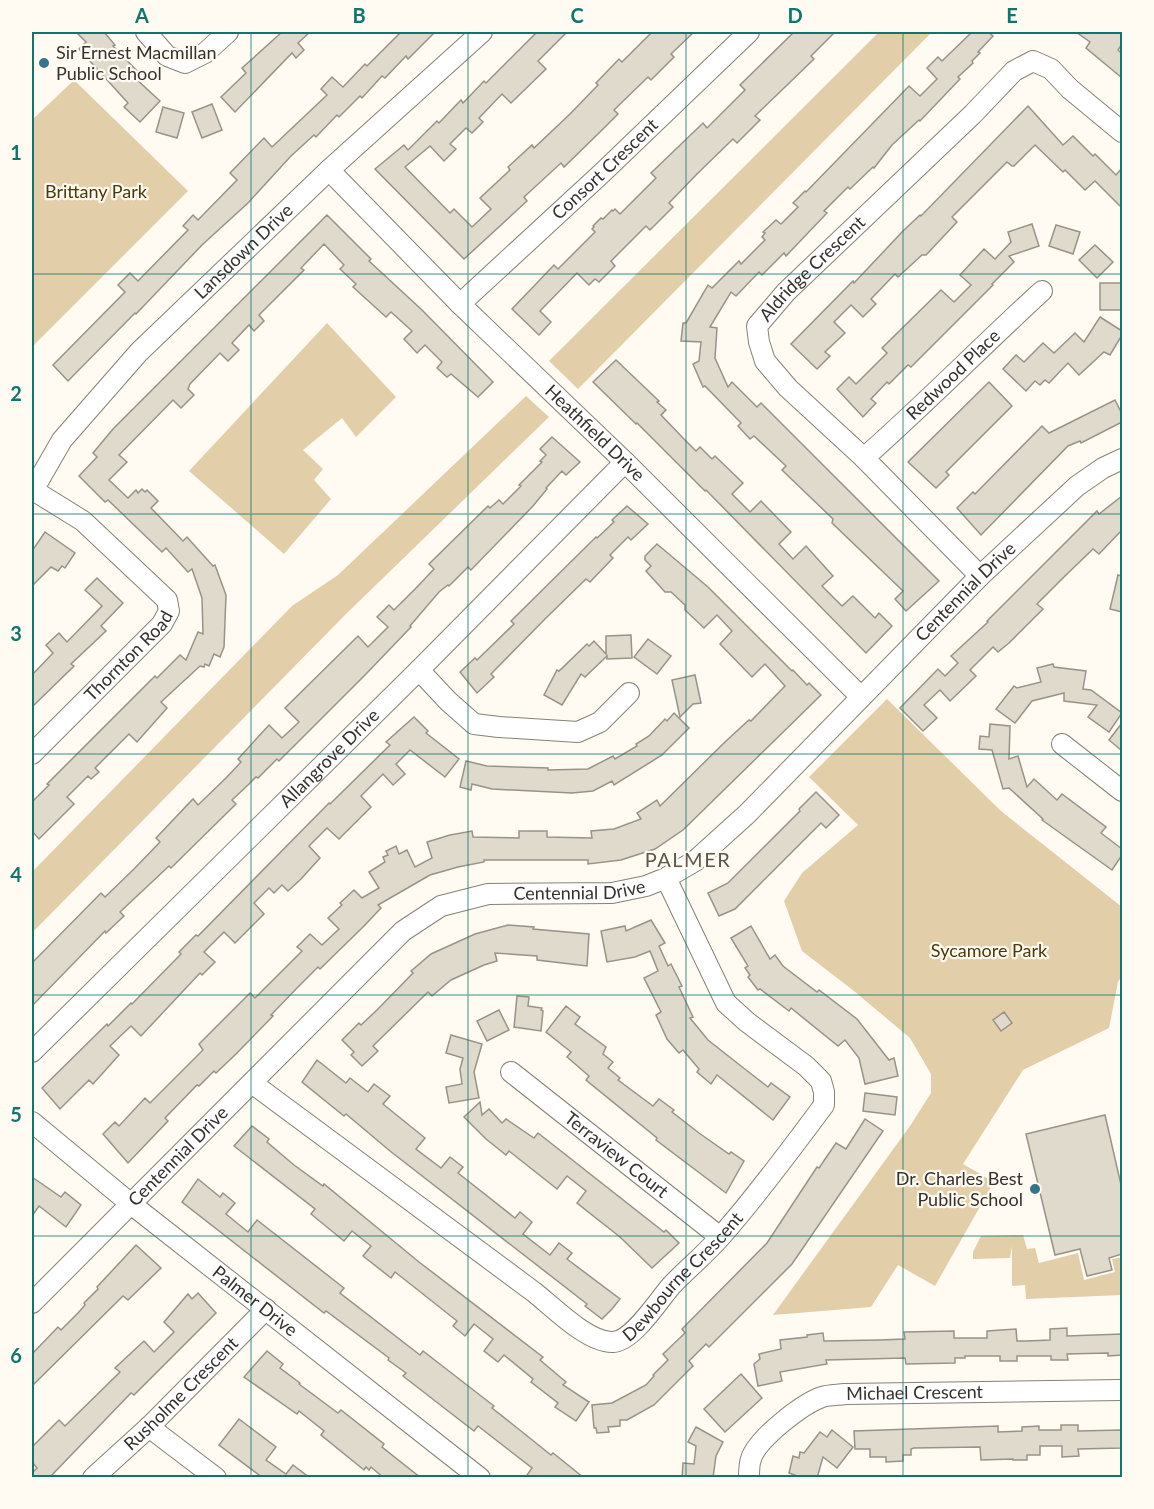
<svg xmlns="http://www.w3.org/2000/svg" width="1154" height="1509" font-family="Lato,sans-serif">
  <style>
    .green { fill: #e2cea9 }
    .building { fill: #e0dacd; stroke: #999387; stroke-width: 1.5 }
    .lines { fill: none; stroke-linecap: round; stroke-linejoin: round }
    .minor-casing { stroke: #878175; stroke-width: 22 }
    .minor { stroke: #fff; stroke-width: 20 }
    .grid { fill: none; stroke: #0f766e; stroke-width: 1.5; stroke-opacity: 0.55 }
    .poi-dot { fill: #367589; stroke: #fffbf3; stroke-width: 2 }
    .labels { text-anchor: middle; stroke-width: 4.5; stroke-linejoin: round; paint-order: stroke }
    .poi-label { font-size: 18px; fill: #34312d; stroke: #fffbf3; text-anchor: start }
    .street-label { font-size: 18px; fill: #34312d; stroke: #fffbf3 }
    .park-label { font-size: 18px; fill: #4c3808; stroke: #fffbf3 }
    .neighbourhood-label { font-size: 20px; letter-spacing: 1.5px; fill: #5c564b; stroke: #fffbf3 }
    .neatline { fill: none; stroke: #0f766e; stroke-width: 2 }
    .grid-label { font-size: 20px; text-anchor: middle; font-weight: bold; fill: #0f766e }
  </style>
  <rect width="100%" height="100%" fill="#fffbf3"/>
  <g class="green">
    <path d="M879,32H932L578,389L549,361Z"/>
    <path d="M74,80L188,191L32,347V120Z"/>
    <path d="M327,323L396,397L356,437L342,418L303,450L323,469L314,480L331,499L284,554L189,471Z"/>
    <path d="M526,396L549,417L345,615L32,933V872L292,606L338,575Z"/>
    <path d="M887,699L1001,811L1122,907V975L1118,982L1109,1028L1023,1070L963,1164L994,1182L935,1286L898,1265L871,1307L773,1315L910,1126L931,1093V1074L910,1038L854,991L802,951L784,901L802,873L858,825L809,777Z"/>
    <path d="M1023,1235L1027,1249L1035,1248L1039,1263L1078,1253L1084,1280L1115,1272L1112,1259L1122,1257V1295L1026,1299L1025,1285L1012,1286V1246L1010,1258L973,1259V1252L981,1236Z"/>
  </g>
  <g class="building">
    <path d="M76,32H104L115,45L113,46L139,73L134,77L160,101L140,122L124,107L128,103L79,49L86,42Z"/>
    <path d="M282,32H310L298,43L304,50L296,58L292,53L235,112L221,97L246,73L242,68Z"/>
    <path d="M401,32H435L408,59L406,56L385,78L382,76L362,98L360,96L339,117L337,115L316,137L314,135L291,156L248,203L202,245L136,314L135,313L68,381L53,365L125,292L118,285L130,273L138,281L188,230L183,226L193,215L198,220L237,180L230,173L264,138L272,147L327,95L321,89L332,77L343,87L365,64L367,66Z"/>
    <path d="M537,32H567L538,61L546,69L511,103L502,94L479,118L483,122L472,133L466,128L450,144L456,149L444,161L430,146L405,167L450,213L454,209L472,227L491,209L480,198L510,170L508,167L532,145L534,148L570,114L598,85L596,83L619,59L622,62L652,32H694L671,54L674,57L651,80L648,77L614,110L618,114L600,132L564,167L561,163L524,197L527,201L464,259L375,169L404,145L408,150L437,121L439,123L461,100L463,103L484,81L486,83Z"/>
    <path d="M794,32H835L811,56L814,59L755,116L760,120L737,143L733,139L697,174L669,203L673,207L650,230L646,226L611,261L615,266L599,282L595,279L589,285L577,273L540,311L551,322L539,335L512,309L554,265L558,269L595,232L592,229L594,227L593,226L601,218L603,219L612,210L613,211L615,209L620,214L656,178L651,173L703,123L707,128L745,90L740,85Z"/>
    <path d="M972,32H988L993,36L978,52L980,53L972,61L973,63L958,77L960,79L920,121L919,120L892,145L874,168L873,167L850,189L848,187L824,211L827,213L786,256L784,253L762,275L759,272L736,296L731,292L710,327L717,328L715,358L728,387L732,382L757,407L761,403L939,581L906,611L895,599L903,591L832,523L833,519L782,470L786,466L754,436L750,439L738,426L741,423L705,386L703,387L693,364L699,361L701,342L681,341L683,323H686L708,285L712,288L739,261L741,264L765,240L762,237L765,233L763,232L776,220L781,224L798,207L793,203L805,191L806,192L909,86L920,96L937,79L927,68L938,57L942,61Z"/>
    <path d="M1076,32H1122V44L1118,50L1122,54V78L1086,48L1090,42Z"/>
    <path d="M212,104L222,130L202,138L192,112Z"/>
    <path d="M1028,106L1063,145L1073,136L1093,156L1095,154L1116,175L1122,168V208L1095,181L1085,190L1065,170L1063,172L1035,145L1014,166H1012L1007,162L952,217L957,222L926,255H922L898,277L895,274L871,299L876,304L863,317L851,305L834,322L845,333L825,352L830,356L817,369L791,344L853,281L854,283L903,231L920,215L921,216Z"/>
    <path d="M163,107L184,113L177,138L156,132Z"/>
    <path d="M327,215L371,259L369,261L422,310L493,382L478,397L451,374L447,377L437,368L442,362L425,345L417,353L404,339L412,331L391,312L386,317L353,287L356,284L340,269L344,265L324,244L301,268L304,270L259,315L264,321L254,331L249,325L232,343L239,350L228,361L220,353L190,384L188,389L194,395L181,408L173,400L119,455L127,462L109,480L128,498L136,490L138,493L142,489L145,492L147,490L158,501L151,508L183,541L187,537L213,566L215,565L226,595L224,647L220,657L214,654L209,666L205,664L204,667L200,666L161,702L167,708L137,742L129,734L95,768L99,772L91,779L88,776L67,797L74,804L39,839L32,831V802L49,785L47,784L155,676L157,678L180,655L186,660L198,632L203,634L202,598L192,569L188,572L166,548L162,552L108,500L105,502L79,476L97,457L93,453L113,429Z"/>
    <path d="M1032,224L1039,246L1009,256L1014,262L992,284L993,285L911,367L908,365L889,384L887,382L871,399L876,403L863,417L837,389L849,377L856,384L887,353L882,348L941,290L954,302L971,285L960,275L984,249L995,259L1011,242L1008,232Z"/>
    <path d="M1056,225L1080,232L1073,254L1049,246Z"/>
    <path d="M1095,245L1113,262L1097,278L1079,260Z"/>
    <rect x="1100" y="283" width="21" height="27"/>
    <path d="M1100,317L1122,331V335L1110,355L1104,352L1079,375L1068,363L1049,383L1045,380L1040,385L1035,381L1026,391L1003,369L1016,355L1024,362L1043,343L1054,353L1075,333L1084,342Z"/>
    <path d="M616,360L659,401L657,402L666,410L661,415L684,439L696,451L700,447L712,459L715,456L743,483L732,494L750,512L761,501L791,532L779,544L793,559L806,546L833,576L822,586L842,606L853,596L875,618L879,613L892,626L866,653L706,490L705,491L637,423L636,424L593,382Z"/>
    <path d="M989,382L1012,406L946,472L949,475L936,488L908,462Z"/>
    <path d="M1115,400L1122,414V422L1081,443L1080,441L1068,446L981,535L957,508L973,492L975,494L1042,426L1049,433Z"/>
    <path d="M552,437L580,462L566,475L562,471L546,488L547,489L533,506L471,570L468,567L449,586L448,585L439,592L410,626L411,627L366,674L279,761L277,759L258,778L256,777L248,785L232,800L236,804L171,868L169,866L120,912L124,916L106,933L105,931L32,1006V963L101,893L105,897L134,869L160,842L156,838L193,799L198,805L226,778L241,762L238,759L269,725L282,738L299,722L285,708L358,636L368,647L388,627L377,617L389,605L394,610L418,586L434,569L429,564L488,506L490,508L499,500L503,504L521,486L519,485L542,462L540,461L546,455L540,449Z"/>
    <path d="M1122,496V530L1099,554L1093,549L1067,574L1037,604L1043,609L1009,643L998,652L993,647L970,670L976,676L950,701L940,690L924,705L937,718L923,731L900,708L938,669L945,676L958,663L951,656L988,622L987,621L1097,511L1099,514Z"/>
    <path d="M627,506L648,524L631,540L628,537L610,555L613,558L590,582L586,579L545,619L491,674L494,677L477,693L460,672L475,658L477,660L514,624L511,621L596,537L597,538L614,522L612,520Z"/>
    <path d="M45,532L75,553L65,568L62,566L58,571L51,567L32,586V551Z"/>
    <path d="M657,544L708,587L792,671L793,670L807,685L809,683L821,695L683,830L655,849L621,860L588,864V860H484V862L458,867L430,875L378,905L381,908L364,926L320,969L318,967L296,989L271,1015L273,1016L236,1054L216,1073L214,1071L199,1086L197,1085L165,1118L168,1121L128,1163L103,1134L115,1122L119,1126L145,1098L150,1103L203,1050L199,1044L250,993L255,998L302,951L297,947L310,934L322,945L339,929L328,918L342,905L340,903L354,890L362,898L379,888L369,872L385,862L383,857L388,855L386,851L396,846L399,854L407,850L415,867L432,858L427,842L450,835L472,831L473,837L519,838V831H547V837L592,838L591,831L614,829L641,819L637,813L657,800L660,806L726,741L749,720L751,721L785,686L765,664L752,677L720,644L732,631L717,615L704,628L685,610V605L671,592H665L646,571L651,566L645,560V556Z"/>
    <path d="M1118,575L1122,576V612L1110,609Z"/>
    <path d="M97,578L123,603L101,626L106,631L71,664L74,666L32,707V675L53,653L46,645L59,633L67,642L102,606L85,590Z"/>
    <path d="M631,635L632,658L607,659V656L585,677L581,674L562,705L544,695L557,670L559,671L587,644L589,646L594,641L606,654V636Z"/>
    <path d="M648,639L671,656L657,674L634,657Z"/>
    <path d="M1053,664L1054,667L1086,671L1083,689L1091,690L1122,713L1109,732L1088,717L1097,705L1064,701V693L1032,701L1015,723L996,709L1014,686L1017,688L1041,682L1037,668Z"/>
    <path d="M695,675L701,703L693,704L680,717L672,680Z"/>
    <path d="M674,713L689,728L662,755L614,785L612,781L593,791L572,793L492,789L472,784L471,790L460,787L466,761L487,766L548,768V770L588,769L613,756L615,759L637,746L636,744L649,736L665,719L667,721Z"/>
    <path d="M414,717L428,731L426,733L459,759L445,777L410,750L396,764L405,774L393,785L383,774L361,796L371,807L339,839L327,828L309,846L320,858L301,879L288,891L282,885L274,893L269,888L254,903L264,914L235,943L224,932L204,952L215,962L202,975L200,973L141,1036L131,1026L110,1046L119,1055L93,1084L89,1080L60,1109L42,1088L107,1024L108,1026L131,1003L132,1004L181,954L179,952L196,935L198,936L329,803L330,804L390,745L386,742Z"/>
    <path d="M1122,723V751L1109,740Z"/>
    <path d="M990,724L1010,726L1009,759L1018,756L1027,787L1034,779L1057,800L1062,794L1106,827L1101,833L1122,849V855L1112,870L1042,820L1043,819L1009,788L1003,789L992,750L979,749L980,736L989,737Z"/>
    <path d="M816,792L839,815L826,828L821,823L735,909L719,916L708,893L728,883L800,811L799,809Z"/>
    <path d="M651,920L665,943L659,946L668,966L671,964L682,986L679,987L693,1017L690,1018L708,1040L741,1066L768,1087L771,1083L790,1097L773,1120L717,1075L711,1084L697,1072L699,1069L683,1050L679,1053L667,1039L656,1015L661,1012L644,978L658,971L650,951L635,957L607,962L601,931L625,926L626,931Z"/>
    <path d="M508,925L534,927L533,929L589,934L587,966L537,960V956L495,953L497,961L484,965L451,980L432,996L428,992L373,1046L378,1051L362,1066L351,1055L354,1052L342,1040L359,1023L361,1025L377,1010L413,973L411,971L431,954L475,934Z"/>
    <path d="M751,926L770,959L775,955L783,966L817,992L819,990L857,1019L889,1060L894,1058L898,1076L865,1084L859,1058L845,1040L838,1046L791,1008L789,1011L760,989L758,990L748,977L750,975L745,968L748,966L731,938Z"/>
    <path d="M517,996L529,997L528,1006L542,1008L541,1010L543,1011L541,1031L514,1027Z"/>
    <path d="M566,1006L580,1017L575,1024L606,1047L603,1054L613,1062L608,1068L620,1078L618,1080L653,1106L659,1099L674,1110L672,1112L699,1133L729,1154L731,1152L744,1161L726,1193L656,1140L657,1138L586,1080L589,1076L567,1057L571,1052L546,1032Z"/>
    <path d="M499,1010L509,1030L487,1041L477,1021Z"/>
    <path d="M1004,1012L1012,1023L1001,1031L993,1020Z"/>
    <path d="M451,1035L482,1044L474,1072L479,1098L449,1103L446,1087L462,1084L460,1069L463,1058L446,1053Z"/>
    <path d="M317,1060L346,1083L350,1078L368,1092L374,1084L390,1096L383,1104L425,1138L416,1149L441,1168L450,1157L463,1167L458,1173L515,1218L520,1212L532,1222L523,1234L550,1255L559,1243L572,1253L567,1259L620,1299L612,1309L602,1319L585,1306L587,1304L390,1151L346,1114L344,1116L302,1082Z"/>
    <path d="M865,1093L897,1097L895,1115L863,1111Z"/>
    <path d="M480,1102L482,1115L489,1109L502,1123L506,1119L534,1138L538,1133L664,1232L666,1230L679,1243L652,1268L620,1237L577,1203L586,1191L567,1176L557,1189L509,1151L506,1155L486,1139L464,1117Z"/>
    <path d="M1105,1115L1122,1189V1254L1109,1258L1112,1270L1087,1276L1080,1249L1055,1255L1026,1134Z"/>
    <path d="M865,1119L883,1131L792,1264L709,1347L706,1344L689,1361L693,1366L654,1405L627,1420H620V1426L608,1427L609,1432L597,1433L596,1428H594L592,1405L612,1403L646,1385L654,1376L653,1375L668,1360L663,1354L685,1333L682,1329L767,1243L817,1167L819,1168L836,1143L846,1149Z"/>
    <path d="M252,1126L269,1139L267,1142L294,1165L323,1186L324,1184L419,1262L543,1357L540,1360L566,1382L563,1385L589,1402L576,1421L555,1407L558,1403L531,1382L533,1379L504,1355L498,1362L484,1351L493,1339L474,1324L465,1336L453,1326L457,1321L428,1298L395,1272L391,1278L363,1256L371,1246L352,1231L344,1241L311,1214L315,1209L234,1146Z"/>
    <path d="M32,1177L61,1197L65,1192L81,1205L66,1227L39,1206L32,1216Z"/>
    <path d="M198,1179L220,1197L223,1193L235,1203L226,1214L248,1232L257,1220L344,1288L340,1293L420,1355L423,1351L494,1406L492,1408L516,1427L551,1455L553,1453L584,1478H525L532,1468L478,1426L474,1431L448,1411L403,1376L406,1373L388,1360L389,1358L326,1311L324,1313L182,1202Z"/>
    <path d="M136,1245L161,1268L128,1300L123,1296L32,1386V1354L58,1327L61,1330L78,1313L85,1305L84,1303L98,1289L97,1287Z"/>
    <path d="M198,1293L216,1313L134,1395L131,1393L49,1478H32V1473L37,1468L32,1462V1447L59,1420L65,1426L120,1372L115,1368L144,1341L154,1352L174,1332L164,1322L188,1294L192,1299Z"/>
    <path d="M1067,1328V1336L1122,1334V1355L1108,1356V1353L1067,1354L1068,1360H1051V1356H1017V1361H1000V1356H965V1358H955V1363L906,1364L905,1358L826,1360L827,1364L780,1372L782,1381L758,1386L754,1364L760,1359L759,1354L781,1349L780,1340L807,1337V1335L823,1333L824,1341L879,1340L905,1339L904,1332L954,1331V1338H987V1331L1016,1329L1017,1341H1027L1050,1340V1329Z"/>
    <path d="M267,1351L283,1364L280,1368L300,1383L299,1384L338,1413L341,1410L384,1444L382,1447L421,1478H384L371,1467L369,1470L366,1467L364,1470L321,1435L324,1431L299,1411L297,1414L244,1377Z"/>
    <path d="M741,1374L762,1398L725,1432L704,1409Z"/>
    <path d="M239,1419L276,1447L266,1460L286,1474L293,1465L310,1478H263L219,1445Z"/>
    <path d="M1061,1425H1078V1431L1122,1430V1448L1078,1449L1079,1456L1062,1457V1446H1040V1455H1027V1460H1013V1459L981,1460L980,1447L914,1448L911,1449V1455H903V1461L886,1462V1457H870V1449H855L854,1431L998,1426V1432L1022,1431V1427L1039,1426V1430H1061Z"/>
    <path d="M696,1427L723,1442L716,1456L713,1478H682L683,1463L694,1464L696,1446L688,1442Z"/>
    <path d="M832,1430L853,1447L837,1468L823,1457L817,1478H803L789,1473L793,1456L799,1458L800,1452L804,1453L820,1432L827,1437Z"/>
  </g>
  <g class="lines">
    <defs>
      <g id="minor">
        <path d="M146,32L167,56L185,63L205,53L228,32"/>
        <path id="s1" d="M329,170L460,304L625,462L861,697"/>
        <path id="s2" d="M460,304L601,174L749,32"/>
        <path id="s3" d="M864,458C925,404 982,346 1042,291"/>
        <path id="s4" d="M32,492L62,440L139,352L329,170L482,32"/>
        <path id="s5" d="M980,576L864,458L788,388L765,361L759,342L757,326L786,292L973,114L1014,71L1033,61L1051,69L1070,89L1122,132"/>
        <path d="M419,670L448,701L474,724L499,727L578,732L600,722L629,693"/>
        <path d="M1062,744L1122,791"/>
        <path id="s6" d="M32,754L162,624L169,611L167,600L83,521L33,490"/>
        <path id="s7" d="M32,1052L419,670L625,462"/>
        <path id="s8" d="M511,1072L720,1237"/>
        <path id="s9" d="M252,1083L534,1292C553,1307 588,1343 613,1342C633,1341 658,1301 671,1286C688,1268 707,1253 723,1234C759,1193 791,1149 824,1105V1092L821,1081L806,1066L747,1022L726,1003L666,878"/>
        <path id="s10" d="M32,1122L131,1204L480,1478"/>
        <path id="s11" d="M32,1303L403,931L441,906L488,894L612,893L646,886L666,878L695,861L747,814L980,576L1077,486L1103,468L1122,459"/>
        <path d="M149,1427L216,1478"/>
        <path id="s12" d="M93,1478L149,1427L266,1309"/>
        <path id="s13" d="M749,1478C749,1472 749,1464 751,1459C757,1439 802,1404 822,1397C829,1395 838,1395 845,1394L1122,1390"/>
      </g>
    </defs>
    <use href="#minor" class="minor-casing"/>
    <use href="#minor" class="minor"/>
  </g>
  <path class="grid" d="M251,32V1478M468,32V1478M686,32V1478M903,32V1478M32,274H1122M32,514H1122M32,754H1122M32,995H1122M32,1236H1122"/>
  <g class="poi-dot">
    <circle cx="44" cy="63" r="6"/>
    <circle cx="1035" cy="1189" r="6"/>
  </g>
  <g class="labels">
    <g class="poi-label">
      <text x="56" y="59">Sir Ernest Macmillan<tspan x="56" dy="21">Public School</tspan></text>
      <text x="1023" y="1185" text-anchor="end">Dr. Charles Best<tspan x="1023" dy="21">Public School</tspan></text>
    </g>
    <g class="street-label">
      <text dy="6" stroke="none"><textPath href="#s2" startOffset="198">Consort Crescent</textPath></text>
      <text dy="6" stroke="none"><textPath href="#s4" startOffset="322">Lansdown Drive</textPath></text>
      <text dy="6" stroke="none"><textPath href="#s5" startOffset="420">Aldridge Crescent</textPath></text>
      <text dy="6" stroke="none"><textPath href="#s3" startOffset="122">Redwood Place</textPath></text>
      <text dy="6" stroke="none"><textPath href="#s1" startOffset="374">Heathfield Drive</textPath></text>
      <text dy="6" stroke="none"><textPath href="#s11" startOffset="1215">Centennial Drive</textPath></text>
      <text dy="6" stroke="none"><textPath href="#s6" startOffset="138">Thornton Road</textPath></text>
      <text dy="6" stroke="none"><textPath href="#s7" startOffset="418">Allangrove Drive</textPath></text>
      <text dy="6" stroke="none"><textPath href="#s11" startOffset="711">Centennial Drive</textPath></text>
      <text dy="6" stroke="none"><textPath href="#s8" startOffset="134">Terraview Court</textPath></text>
      <text dy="6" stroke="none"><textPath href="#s11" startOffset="207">Centennial Drive</textPath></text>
      <text dy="6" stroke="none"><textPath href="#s9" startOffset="543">Dewbourne Crescent</textPath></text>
      <text dy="6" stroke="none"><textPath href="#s10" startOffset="286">Palmer Drive</textPath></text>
      <text dy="6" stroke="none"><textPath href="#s13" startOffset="208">Michael Crescent</textPath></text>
      <text dy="6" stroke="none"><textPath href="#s12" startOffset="122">Rusholme Crescent</textPath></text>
    </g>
    <g class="park-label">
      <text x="96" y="198">Brittany Park</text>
      <text x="989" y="957">Sycamore Park</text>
    </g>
    <g class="neighbourhood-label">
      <text x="688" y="867">PALMER</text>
    </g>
  </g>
  <rect width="1154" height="1509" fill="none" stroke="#fffbf3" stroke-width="66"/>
  <rect x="33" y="33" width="1088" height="1443" class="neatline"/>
  <g class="grid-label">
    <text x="142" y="23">A</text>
    <text x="359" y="23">B</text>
    <text x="577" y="23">C</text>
    <text x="795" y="23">D</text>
    <text x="1012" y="23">E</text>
    <text x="16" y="160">1</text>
    <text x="16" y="401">2</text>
    <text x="16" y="641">3</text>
    <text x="16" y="882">4</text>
    <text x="16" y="1122">5</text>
    <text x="16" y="1363">6</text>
  </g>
</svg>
